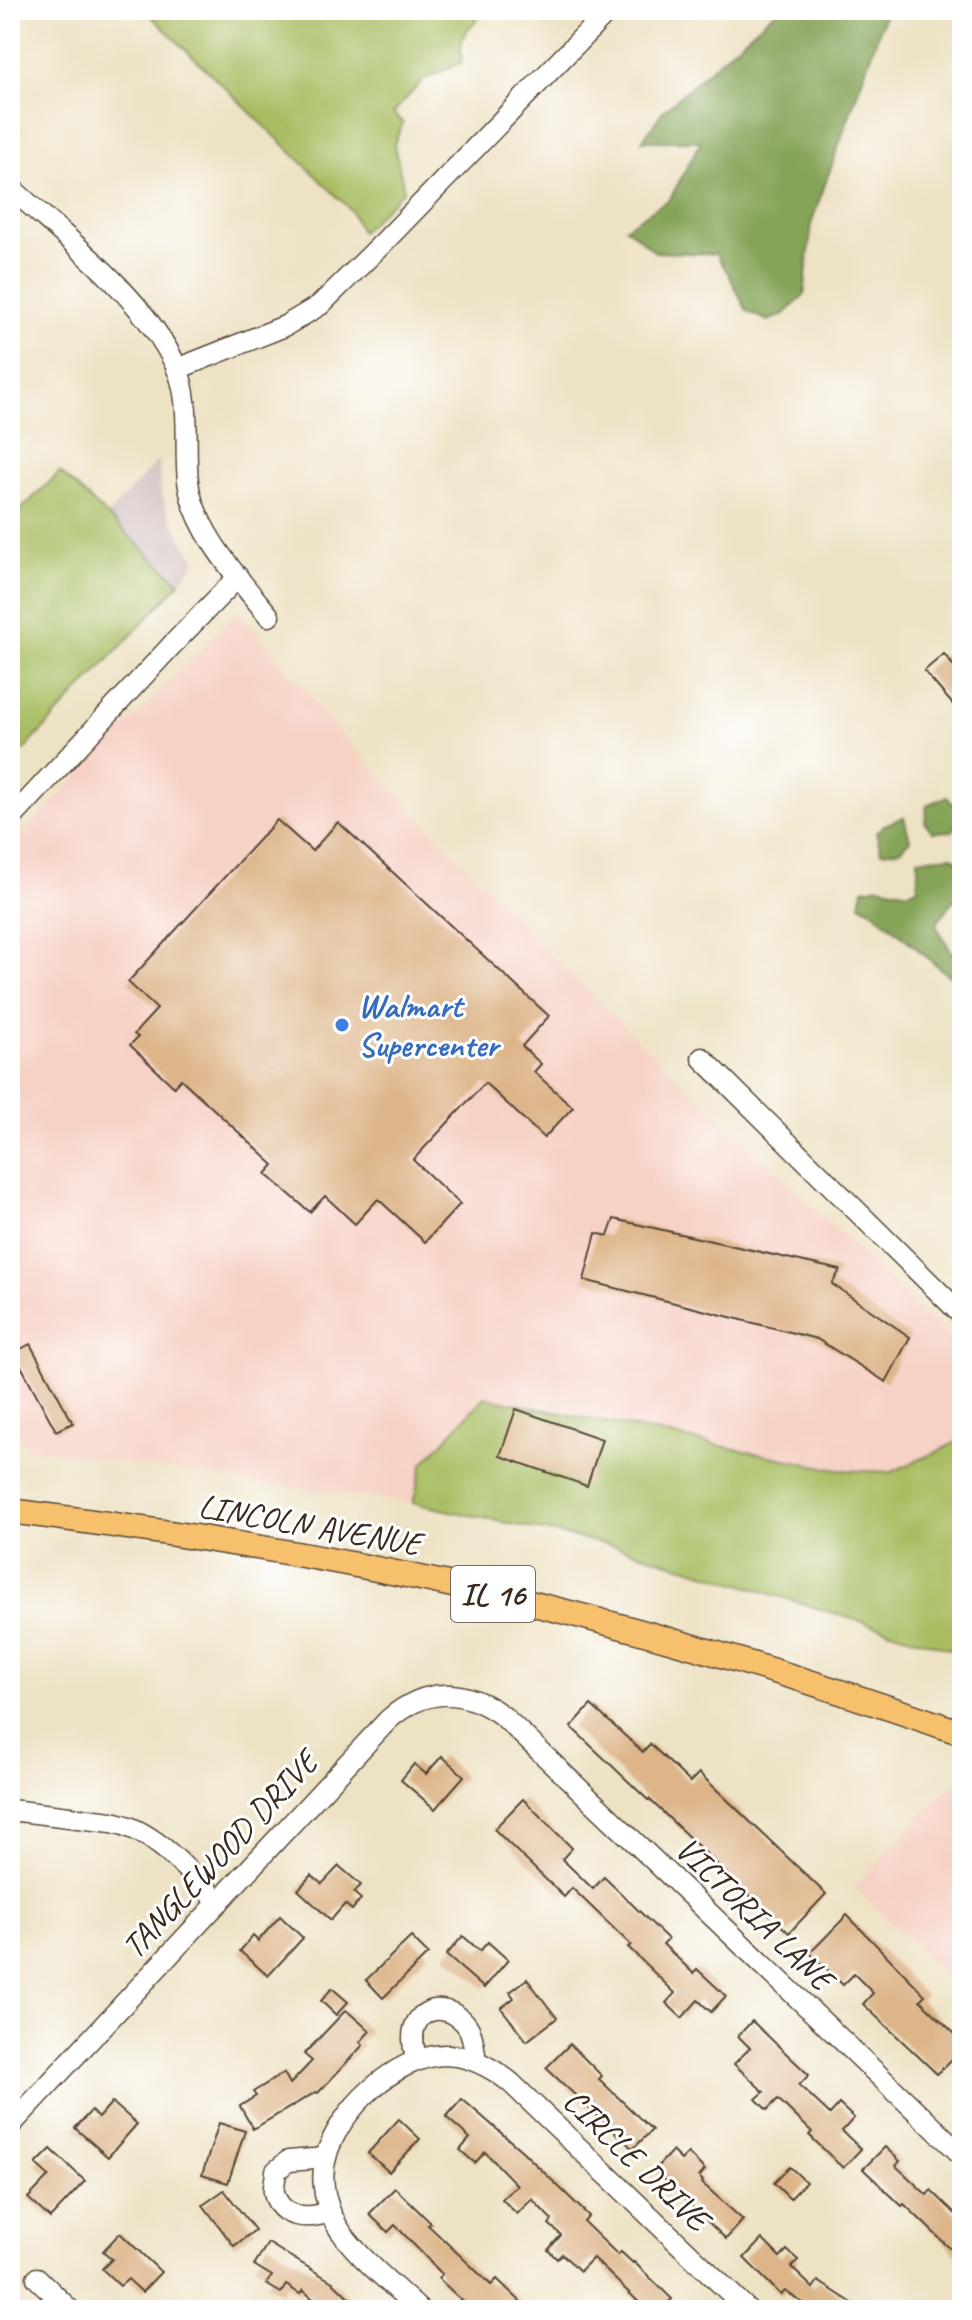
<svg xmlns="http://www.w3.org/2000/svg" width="972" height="2320" font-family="Caveat,sans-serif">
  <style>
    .built { fill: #f6d1c5 }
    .industrial { fill: #d1bfbf }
    .green { fill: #a8bd62; stroke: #727440; stroke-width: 2 }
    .forest { fill: #86a458; stroke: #60673b; stroke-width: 2 }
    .building { fill: #ddb589 }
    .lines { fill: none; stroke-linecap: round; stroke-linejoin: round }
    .minor-casing { stroke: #564637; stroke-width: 23 }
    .major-casing { stroke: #564637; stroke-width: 27 }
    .minor { stroke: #fff; stroke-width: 20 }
    .major { stroke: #f7c06c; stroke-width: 24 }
    .shop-dot { fill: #3f7fe0; stroke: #fff; stroke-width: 3 }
    .labels { text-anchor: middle; stroke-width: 6; stroke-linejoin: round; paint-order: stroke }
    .shield { fill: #fff; stroke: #766a62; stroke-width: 2 }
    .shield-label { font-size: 32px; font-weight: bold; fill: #3b2a1e }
    .shop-label { font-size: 34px; font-weight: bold; fill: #366cbe; stroke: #fff; text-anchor: start }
    .street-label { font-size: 34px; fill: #3b2a1e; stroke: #fff }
  </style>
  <rect width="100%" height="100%" fill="#fff"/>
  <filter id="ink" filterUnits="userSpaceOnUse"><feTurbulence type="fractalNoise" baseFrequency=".0125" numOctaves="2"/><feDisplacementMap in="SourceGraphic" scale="16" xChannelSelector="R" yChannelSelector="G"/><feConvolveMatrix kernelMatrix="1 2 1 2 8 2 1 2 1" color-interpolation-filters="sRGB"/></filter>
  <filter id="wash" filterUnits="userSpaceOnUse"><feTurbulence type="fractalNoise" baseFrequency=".006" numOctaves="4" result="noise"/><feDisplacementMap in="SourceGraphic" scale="32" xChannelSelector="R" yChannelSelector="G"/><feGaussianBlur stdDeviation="1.8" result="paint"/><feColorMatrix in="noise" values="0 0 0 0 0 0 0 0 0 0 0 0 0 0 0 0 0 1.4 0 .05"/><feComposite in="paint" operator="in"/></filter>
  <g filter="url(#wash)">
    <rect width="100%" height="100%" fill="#eee2c4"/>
    <g class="built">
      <path d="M238,611L357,752L558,963L962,1350V1438L945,1448L892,1472L422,1465L413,1503L245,1481L27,1447L10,1426V846Z"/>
      <path d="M951,1785L962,1789V1993L854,1887Z"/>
    </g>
    <path class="industrial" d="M158,460L161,493L173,524L196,561L180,583L107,516Z"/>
    <g class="green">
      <path d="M145,10H487C467,30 458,32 462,62L423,80L393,113L403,123L394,144L404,190L361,232L350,209Z"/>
      <path d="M60,472L180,583L10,765V520Z"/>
      <path d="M484,1397L838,1470L892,1472L945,1448L962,1438V1653L620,1547L413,1503L422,1465Z"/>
    </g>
    <g class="forest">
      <path d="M777,10H889L885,15L812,221L804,295L784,315L768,321L747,311L729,275L716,254L655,252L626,227L670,199L701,141H642L663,111Z"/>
      <path d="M947,797L961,814L953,831L933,832L925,823L927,805Z"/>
      <path d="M904,817L910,840L900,850L881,852L876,832L884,825Z"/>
      <path d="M952,856L962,865V893L951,903L936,925L951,951L962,960V987L873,911L860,904L863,889L879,886L909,892L918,887V859Z"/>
    </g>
    <g id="blocks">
      <g class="building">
        <path d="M944,654L962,676V715L924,671Z"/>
        <path d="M277,820L312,851L338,822L549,1016L522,1046L541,1064L534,1072L573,1107L544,1138L485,1083L413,1160L460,1204L425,1242L378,1199L355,1224L325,1196L310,1212L266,1174L274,1165L181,1079L174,1087L130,1045L138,1037L134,1034L157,1009L128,982Z"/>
        <path d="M614,1219L840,1270L832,1284L910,1337L886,1382L817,1339L584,1280L596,1233L608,1236Z"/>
        <path d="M30,1344L73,1423L56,1431L14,1353Z"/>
        <path d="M516,1409L602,1439L587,1486L500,1456Z"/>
        <path d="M591,1705L643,1752L650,1744L690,1782L699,1773L826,1894L789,1933L649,1799L648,1800L571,1727Z"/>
        <path d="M442,1756L464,1776L435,1809L401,1780L414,1764L426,1774Z"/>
        <path d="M523,1799L572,1848L562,1859L593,1889L604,1877L668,1939L663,1944L693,1973L697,1969L726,1996L711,2012L698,2000L682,2018L666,2003L675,1993L628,1947L631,1945L572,1888L564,1897L494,1829Z"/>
        <path d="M339,1866L361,1885L354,1893L361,1899L352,1910L345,1904L331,1920L298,1890L311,1875L322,1884Z"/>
        <path d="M847,1915L925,1995L920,2000L962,2041V2049L937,2074L863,2004L873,1993L854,1974L843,1985L810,1953Z"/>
        <path d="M280,1916L303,1938L268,1976L240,1951L253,1936L258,1941Z"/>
        <path d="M463,1936L480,1951L488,1942L508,1960L484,1988L446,1955Z"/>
        <path d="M411,1937L428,1954L383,1998L366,1980Z"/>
        <path d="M527,1979L557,2018L527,2041L501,2008L514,1998L510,1992Z"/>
        <path d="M332,1988L348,2002L336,2015L321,2001Z"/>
        <path d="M346,2010L370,2031L360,2042L363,2045L318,2093L316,2092L253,2129L240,2106L256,2096L253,2092L284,2073L290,2084L312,2061L304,2054Z"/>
        <path d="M752,2021L809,2075L799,2085L830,2114L839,2104L854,2118L842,2131L861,2149L843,2168L809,2135L812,2132L778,2099L767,2110L756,2099L764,2092L734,2064L750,2048L738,2036Z"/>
        <path d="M570,2044L602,2076L599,2079L652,2130L633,2149L546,2068Z"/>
        <path d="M462,2099L522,2151L589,2216L584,2222L618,2255L621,2252L633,2263L634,2262L672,2299L661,2310H647L593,2258L580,2271L562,2254L557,2259L548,2250L561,2235L549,2224L552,2220L532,2199L517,2214L502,2199L517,2185L485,2152L475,2163L460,2150L470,2138L446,2117Z"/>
        <path d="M112,2102L137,2124L108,2157L75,2128L91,2111L98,2118Z"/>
        <path d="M399,2119L420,2139L389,2172L368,2153Z"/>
        <path d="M219,2123L245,2131L228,2183L202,2175Z"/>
        <path d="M885,2147L900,2161L896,2166L927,2195L931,2190L962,2220V2260L904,2204L902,2206L863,2169Z"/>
        <path d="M51,2149L85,2181L50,2218L28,2198L49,2176L36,2164Z"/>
        <path d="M672,2151L681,2160L688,2153L705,2170L699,2177L703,2181L702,2183L743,2220L726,2239L654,2170Z"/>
        <path d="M790,2167L806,2182L790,2199L774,2183Z"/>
        <path d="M395,2188L431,2223L428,2225L491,2285L497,2279L520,2301L512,2310H472L438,2278L442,2274L395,2225L388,2232L369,2214Z"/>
        <path d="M224,2190L255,2230L234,2246L203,2205Z"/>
        <path d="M120,2233L161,2272L142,2292L128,2279L120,2286L102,2269L112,2259L103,2251Z"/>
        <path d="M762,2239L780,2257L787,2250L798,2260L791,2267L813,2288L818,2281L863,2310H814L785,2291L781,2295L744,2258Z"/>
        <path d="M268,2243L334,2283L362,2310H325L303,2290L300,2294L286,2285L281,2293L266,2284L272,2276L254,2265Z"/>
      </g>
    </g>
  </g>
  <g filter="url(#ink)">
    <use href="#blocks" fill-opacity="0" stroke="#564637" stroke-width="2"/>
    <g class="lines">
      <defs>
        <g id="minor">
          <path d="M10,187C66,238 144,297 176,366C192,402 184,443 188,481C193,529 239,579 269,616"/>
          <path d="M177,369L285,326L320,305L382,244L609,10"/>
          <path d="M10,820L171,646L238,577"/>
          <path d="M702,1058L962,1315"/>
          <path d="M10,1810L112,1822C156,1830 188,1872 219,1902"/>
          <path d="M416,2060C414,2049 410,2033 417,2022C430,2000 460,2011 469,2029C474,2039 474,2050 476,2061"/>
          <path d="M10,2126L388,1720C425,1687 464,1687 504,1717L962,2155"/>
          <path d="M326,2158L288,2161L276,2171C276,2177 273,2186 274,2192C280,2220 309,2219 330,2212"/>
          <path d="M37,2278L70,2310"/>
          <path d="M419,2310C393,2284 342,2246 330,2211C324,2195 321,2175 326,2157C338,2111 394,2057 444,2055C469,2055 491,2067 510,2082L748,2310"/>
        </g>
        <path id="major" d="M10,1511C160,1530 309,1553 457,1586C629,1624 796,1675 962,1733"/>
      </defs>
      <use href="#minor" class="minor-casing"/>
      <use href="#major" class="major-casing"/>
      <use href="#minor" class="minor"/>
      <use href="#major" class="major"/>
    </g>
  </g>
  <circle class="shop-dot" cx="342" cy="1025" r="8"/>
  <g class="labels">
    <rect class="shield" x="451" y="1566" width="84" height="56" rx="6"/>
    <g class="shield-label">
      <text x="493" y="1605">IL 16</text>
    </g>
    <g class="shop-label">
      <text x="358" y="1017">Walmart<tspan x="358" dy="39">Supercenter</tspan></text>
    </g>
    <g class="street-label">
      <text transform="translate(310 1524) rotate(10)" y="12">LINCOLN AVENUE</text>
      <text transform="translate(219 1854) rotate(-47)" y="12">TANGLEWOOD DRIVE</text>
      <text transform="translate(755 1913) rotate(44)" y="12">VICTORIA LANE</text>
      <text transform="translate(637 2159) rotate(44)" y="12">CIRCLE DRIVE</text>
    </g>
  </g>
  <rect width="972" height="2320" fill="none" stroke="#fff" stroke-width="40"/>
</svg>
